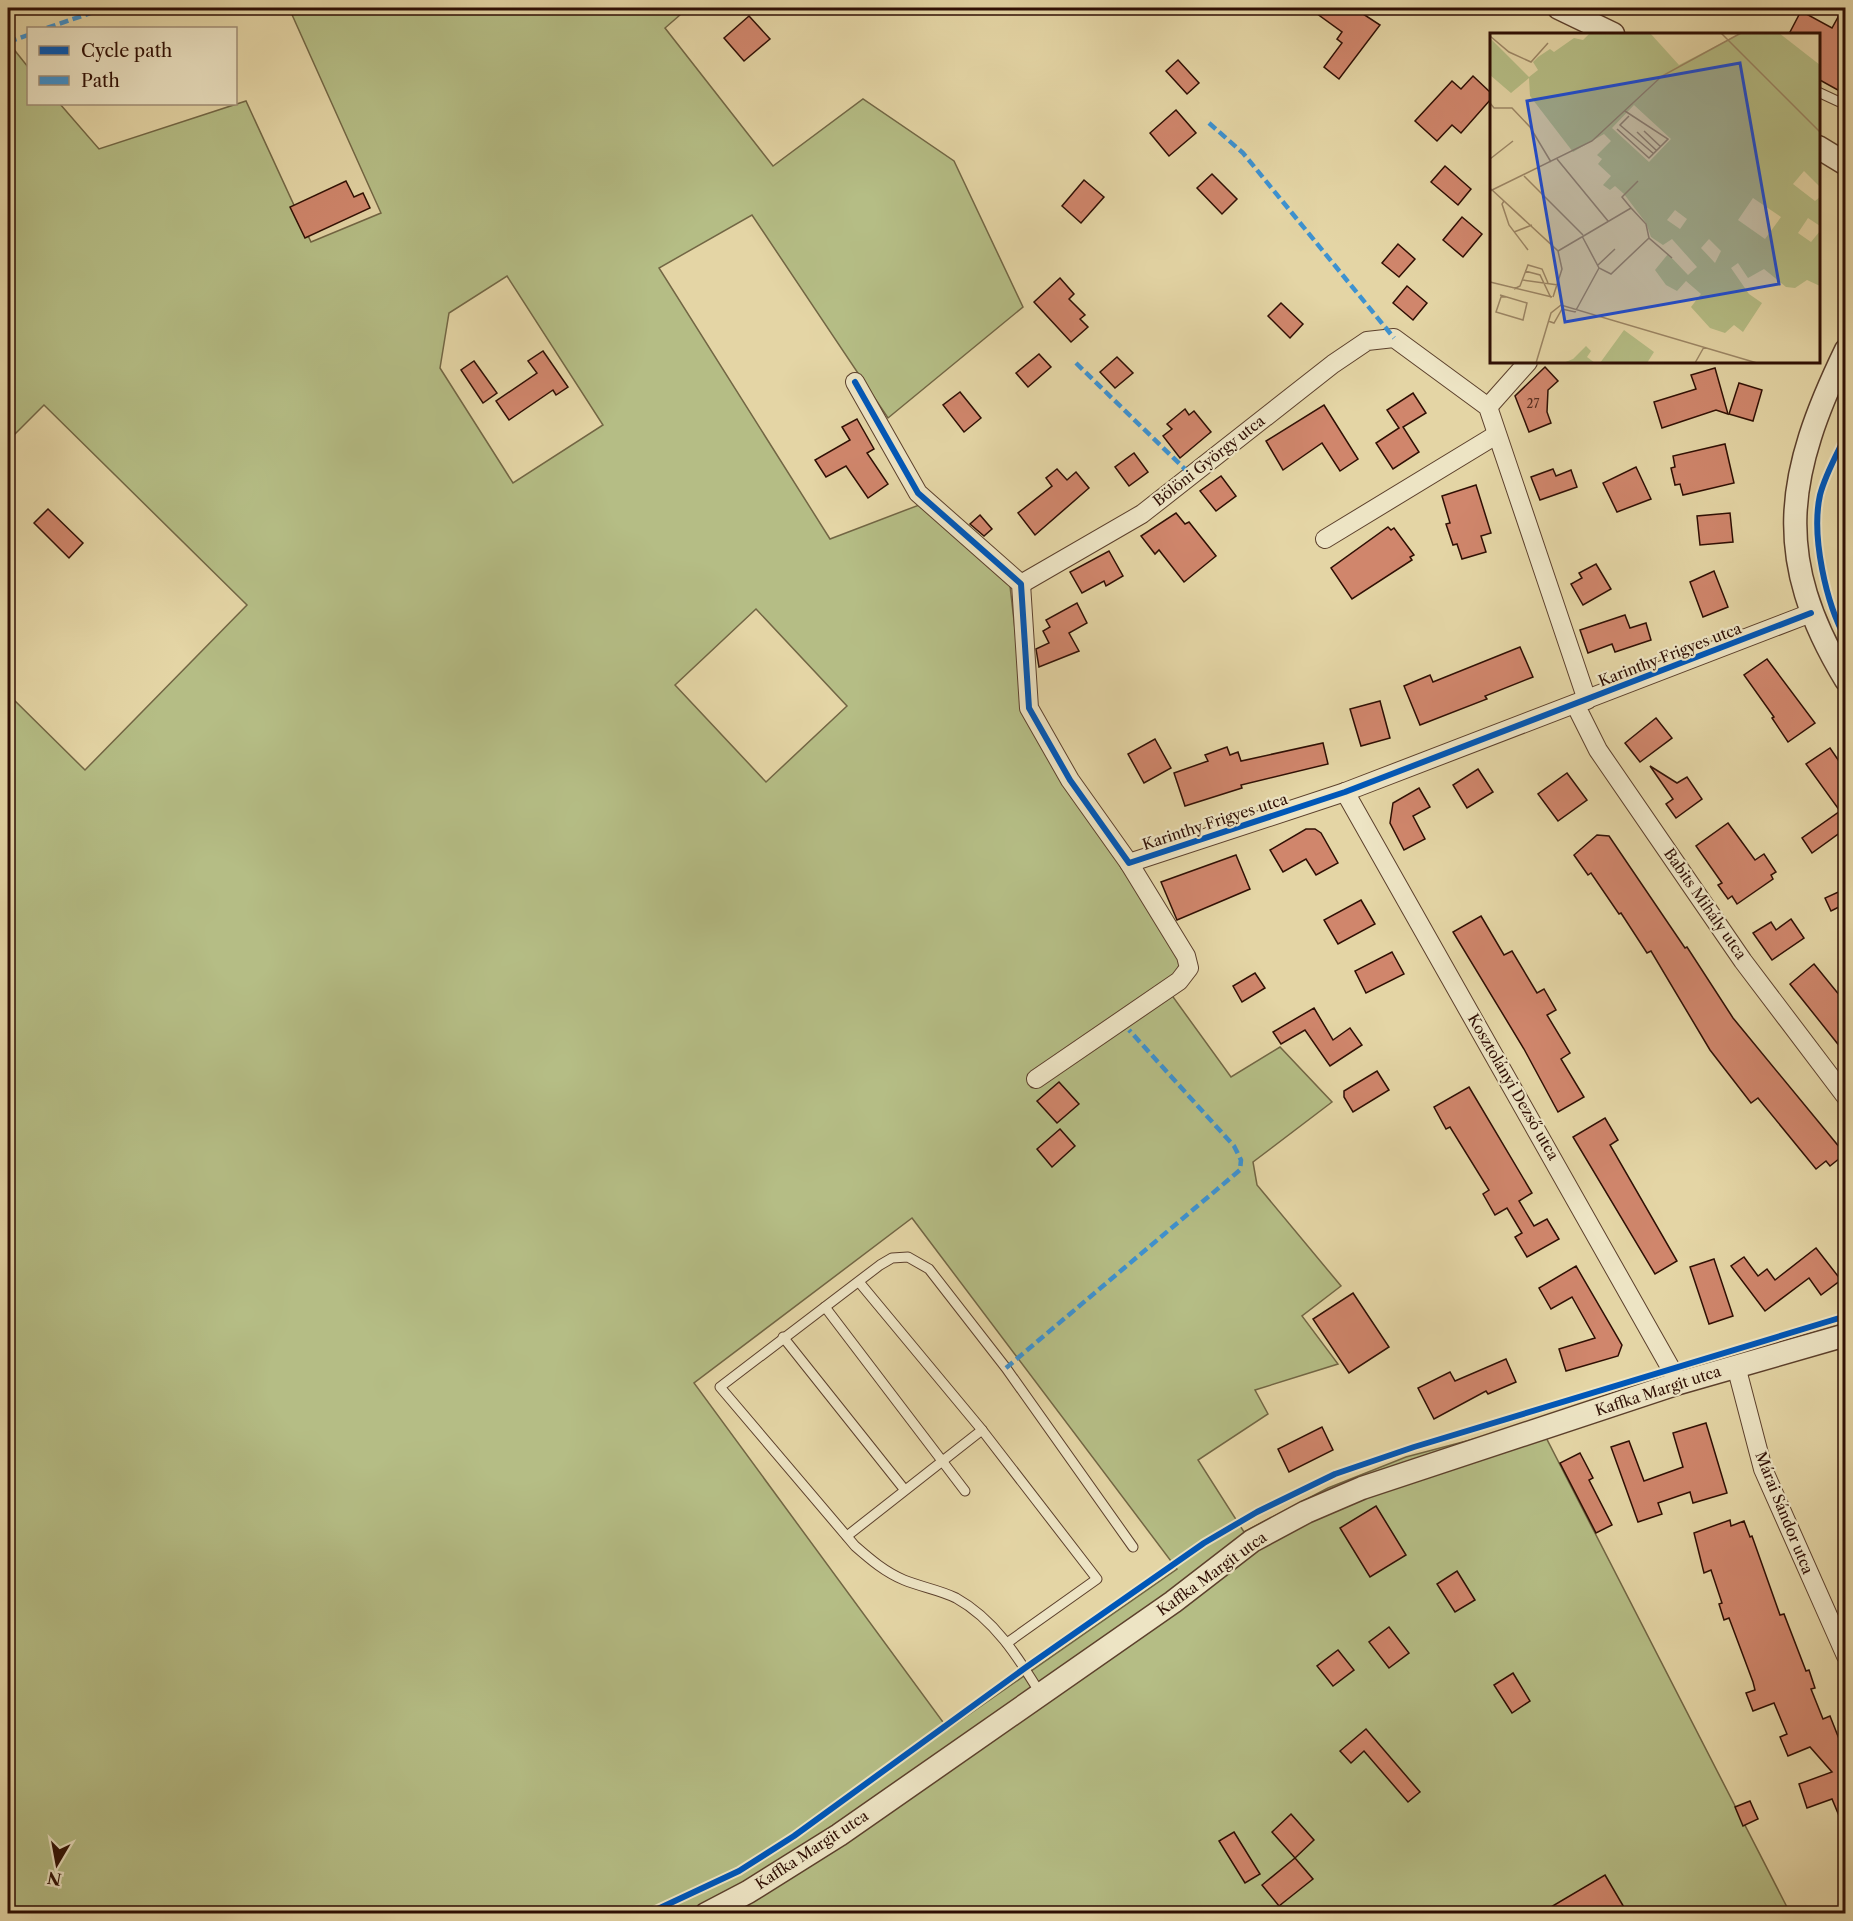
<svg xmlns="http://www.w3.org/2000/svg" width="1853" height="1921" font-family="'Libre Caslon Text',serif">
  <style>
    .green { fill: #b5bd85; stroke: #726644; stroke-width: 1.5; fill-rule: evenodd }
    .building { fill: #d0866c; stroke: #2f0f04; stroke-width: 1.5 }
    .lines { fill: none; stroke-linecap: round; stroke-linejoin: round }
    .service-casing { stroke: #5c402c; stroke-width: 11 }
    .minor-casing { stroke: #5c402c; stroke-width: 20 }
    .tertiary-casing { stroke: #5c402c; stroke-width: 25 }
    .service { stroke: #ede4c4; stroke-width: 9 }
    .minor { stroke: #ede4c4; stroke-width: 18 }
    .tertiary { stroke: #ede4c4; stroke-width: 22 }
    .quiet { stroke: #3d92d1; stroke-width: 4.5; stroke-dasharray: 9 4.5; stroke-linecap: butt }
    .cycleway-casing { stroke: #ede4c4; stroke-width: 10 }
    .cycleway { stroke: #0057b8; stroke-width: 6 }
    .labels { text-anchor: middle; stroke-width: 4.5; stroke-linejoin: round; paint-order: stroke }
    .number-label { font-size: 12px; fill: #572d1e }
    .street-label { font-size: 15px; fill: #2f0f04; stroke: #ede4c4 }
    .inset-road { fill: none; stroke: #9c8665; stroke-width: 1.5 }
    .view { fill: #1d4ed8; fill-opacity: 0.15; stroke: #1d4ed8; stroke-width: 3 }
    .inset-edge { fill: none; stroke: #2f0f04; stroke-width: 3 }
  </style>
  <rect width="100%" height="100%" fill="#e4d5a5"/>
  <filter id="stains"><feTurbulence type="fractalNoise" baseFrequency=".00333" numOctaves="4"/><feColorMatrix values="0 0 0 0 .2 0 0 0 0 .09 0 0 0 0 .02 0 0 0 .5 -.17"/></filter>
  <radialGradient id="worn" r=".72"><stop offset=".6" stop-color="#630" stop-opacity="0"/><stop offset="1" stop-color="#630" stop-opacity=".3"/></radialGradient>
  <path class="green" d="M289,8H688L665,28L773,166L863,99L954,161L1023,307L888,418L752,215L659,268L830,539L919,505L1010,586L1025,716L1181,961L1168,990L1231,1077L1280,1047L1332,1102L1253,1162L1257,1185L1341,1286L1302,1316L1338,1364L1255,1390L1268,1414L1198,1460L1244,1532L1328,1488L1406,1457L1538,1422L1790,1913H8V694L85,770L247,605L44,405L8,441V42L28,67V104H60L99,149L246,101L311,242L381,213ZM507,276L603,425L513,483L440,368L449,313ZM756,609L847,706L766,782L675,685ZM912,1218L1177,1569L948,1729L694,1383Z"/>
  <g class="building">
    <path d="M1309,8H1354L1380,25L1339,79L1324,67L1342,43L1337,39L1342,32Z"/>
    <path d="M1843,8H1845V94L1818,79V34H1789L1801,11L1832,28Z"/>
    <path d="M749,16L770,39L744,61L724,38Z"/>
    <path d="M1178,60L1199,83L1187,94L1166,71Z"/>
    <path d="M1473,76L1491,93V99L1461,133L1452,125L1437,141L1415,121L1452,81L1461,89Z"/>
    <path d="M1176,110L1196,133L1169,156L1150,133Z"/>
    <path d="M1445,166L1471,189L1458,205L1431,182Z"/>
    <path d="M1212,174L1237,199L1222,214L1197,188Z"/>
    <path d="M1084,180L1104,197L1081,223L1062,206Z"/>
    <path d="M346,181L354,197L363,193L370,208L305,238L290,207Z"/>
    <path d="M1462,217L1482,234L1463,257L1443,240Z"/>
    <path d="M1398,244L1415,259L1399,277L1382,263Z"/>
    <path d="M1060,278L1074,294L1069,299L1085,315L1080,319L1088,327L1071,342L1034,302Z"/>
    <path d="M1407,286L1427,303L1413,320L1393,303Z"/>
    <path d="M1281,303L1303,324L1290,338L1268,316Z"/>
    <path d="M543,351L568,387L556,395L553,390L509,420L496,401L537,373L528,361Z"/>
    <path d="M1039,354L1051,367L1028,387L1016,373Z"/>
    <path d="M1117,357L1133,373L1115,388L1100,372Z"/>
    <path d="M474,361L497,393L483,403L461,370Z"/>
    <path d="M1545,367L1558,381L1548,390L1547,412L1551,423L1529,432L1515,396Z"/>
    <path d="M1715,368L1728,414L1716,410L1662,428L1654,402L1696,389L1691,375Z"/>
    <path d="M1739,383L1762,390L1753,421L1729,414Z"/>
    <path d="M960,392L981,418L964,432L943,405Z"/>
    <path d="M1413,393L1426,413L1403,427L1419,452L1393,469L1376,443L1399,428L1387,410Z"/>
    <path d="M1324,405L1358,459L1340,471L1322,443L1283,470L1266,441Z"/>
    <path d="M1185,409L1189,415L1194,411L1211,432L1180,458L1163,436L1172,429L1167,424Z"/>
    <path d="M857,419L874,449L867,453L888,484L868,498L846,466L826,477L815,460L850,440L842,427Z"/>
    <path d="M1725,444L1734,483L1683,495L1680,484L1675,485L1671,468L1675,467L1673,456Z"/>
    <path d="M1134,453L1148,472L1129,486L1115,467Z"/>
    <path d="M1636,467L1651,499L1617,512L1603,483Z"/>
    <path d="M1057,469L1067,480L1076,472L1089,488L1035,535L1018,513L1052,486L1046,478Z"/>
    <path d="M1553,469L1556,476L1571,470L1577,487L1540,500L1531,477Z"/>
    <path d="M1221,476L1236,496L1216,511L1200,491Z"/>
    <path d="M1476,485L1491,533L1481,536L1486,552L1462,559L1457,544L1453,545L1446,524L1450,523L1442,496Z"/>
    <path d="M48,509L83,543L69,558L34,523Z"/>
    <path d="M1176,513L1185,524L1189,522L1216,556L1184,582L1159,550L1155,554L1141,536Z"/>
    <path d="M1730,513L1733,542L1700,545L1697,516Z"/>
    <path d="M980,515L992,529L984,536L970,524Z"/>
    <path d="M1388,527L1391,530L1394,528L1414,555L1410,557L1412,560L1352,599L1331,568Z"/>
    <path d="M1109,551L1123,576L1106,586L1104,581L1082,593L1070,572Z"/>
    <path d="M1596,564L1611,589L1583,605L1571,584L1582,578L1579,573Z"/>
    <path d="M1714,571L1728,607L1703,617L1690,582Z"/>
    <path d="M1077,603L1087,623L1069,633L1079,651L1039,667L1036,649L1049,643L1043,631L1050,627L1046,620Z"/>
    <path d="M1625,615L1630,628L1646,623L1651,640L1615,652L1612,644L1588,653L1580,630Z"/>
    <path d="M1520,647L1533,677L1485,696L1487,699L1420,725L1404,686L1430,675L1433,682Z"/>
    <path d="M1767,659L1815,723L1788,742L1772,718L1774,717L1744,675Z"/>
    <path d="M1380,701L1390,738L1361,746L1350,709Z"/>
    <path d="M1656,718L1672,738L1640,762L1625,743Z"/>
    <path d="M1155,739L1171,768L1144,783L1128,754Z"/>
    <path d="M1323,743L1328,764L1241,785L1242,788L1185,806L1174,773L1208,761L1205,755L1227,747L1230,755L1238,752L1241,761Z"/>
    <path d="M1830,748L1845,770V829L1812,853L1802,838L1840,811L1806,764Z"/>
    <path d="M1650,766L1677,783L1687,777L1702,799L1676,818L1666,804L1673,799Z"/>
    <path d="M1478,769L1493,792L1467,808L1453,785Z"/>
    <path d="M1567,773L1587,800L1558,821L1538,794Z"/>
    <path d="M1419,788L1430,807L1413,816L1425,839L1404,850L1390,823L1393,803Z"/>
    <path d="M1728,823L1755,860L1764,854L1776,872L1771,875L1773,879L1737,904L1732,896L1728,899L1718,885L1722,883L1696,846Z"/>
    <path d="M1306,829H1315L1321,833L1338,863L1316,875L1306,859L1283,872L1270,850Z"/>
    <path d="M1597,835L1609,836L1685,948L1687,947L1733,1018L1845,1154L1830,1166L1826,1161L1816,1169L1758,1098L1751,1103L1710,1050L1651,951L1647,953L1621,913L1619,914L1591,873L1588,875L1574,855Z"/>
    <path d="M1236,855L1250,889L1177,920L1161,882Z"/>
    <path d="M1845,889V904L1831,911L1825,898Z"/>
    <path d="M1361,900L1375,924L1338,944L1324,920Z"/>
    <path d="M1481,916L1504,955L1512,951L1537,993L1544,989L1556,1010L1547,1015L1570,1053L1561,1059L1584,1097L1558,1112L1524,1049L1453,932Z"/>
    <path d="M1791,919L1804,938L1772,960L1753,933L1771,922L1776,930Z"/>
    <path d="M1392,952L1404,974L1366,993L1355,971Z"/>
    <path d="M1814,964L1845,1002V1053L1790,984Z"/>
    <path d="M1255,973L1265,988L1242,1002L1233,986Z"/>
    <path d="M1314,1008L1333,1040L1350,1028L1362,1045L1330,1066L1305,1030L1281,1044L1273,1032Z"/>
    <path d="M1377,1071L1389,1090L1353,1112L1344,1097V1091Z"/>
    <path d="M1059,1082L1079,1104L1057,1123L1037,1101Z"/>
    <path d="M1469,1087L1532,1193L1519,1201L1534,1226L1547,1219L1559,1239L1527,1257L1515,1237L1522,1233L1507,1208L1495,1215L1483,1194L1489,1190L1450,1127L1446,1129L1434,1107Z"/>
    <path d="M1605,1118L1618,1140L1610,1145L1677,1261L1655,1274L1573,1137Z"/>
    <path d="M1060,1129L1075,1146L1052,1167L1037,1149Z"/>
    <path d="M1816,1248L1841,1280L1821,1295L1809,1278L1765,1311L1731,1266L1744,1257L1758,1276L1767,1269L1775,1280Z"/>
    <path d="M1714,1259L1733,1316L1709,1324L1690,1267Z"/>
    <path d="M1576,1266L1622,1345L1618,1356L1566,1371L1559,1349L1595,1338L1572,1297L1551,1309L1539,1288Z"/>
    <path d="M1353,1293L1389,1347L1349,1373L1313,1319Z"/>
    <path d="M1506,1359L1516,1382L1488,1394L1486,1391L1434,1419L1418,1388L1450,1372L1455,1381Z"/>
    <path d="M1706,1423L1727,1493L1693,1503L1690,1492L1658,1503L1662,1514L1638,1522L1611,1447L1629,1441L1644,1481L1683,1467L1673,1433Z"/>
    <path d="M1322,1427L1333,1450L1289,1472L1278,1449Z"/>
    <path d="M1580,1453L1593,1478L1589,1480L1612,1525L1596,1533L1560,1463Z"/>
    <path d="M1376,1506L1406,1555L1370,1577L1340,1528Z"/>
    <path d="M1730,1520L1731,1526L1744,1521L1750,1537L1752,1536L1780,1615L1784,1614L1806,1671L1809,1670L1815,1688L1811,1689L1823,1719L1830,1716L1845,1754V1830L1832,1799L1807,1808L1799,1784L1832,1772L1810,1747L1788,1756L1780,1737L1787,1734L1774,1703L1753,1711L1746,1693L1755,1690L1753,1682L1729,1618L1724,1620L1719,1604L1722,1603L1711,1570L1704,1573L1694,1533Z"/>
    <path d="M1457,1571L1475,1600L1455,1612L1437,1584Z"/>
    <path d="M1389,1627L1409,1653L1389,1668L1369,1642Z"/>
    <path d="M1338,1650L1354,1670L1333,1686L1317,1666Z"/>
    <path d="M1513,1673L1530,1701L1512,1713L1494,1685Z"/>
    <path d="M1366,1729L1420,1792L1408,1802L1364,1751L1351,1763L1340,1751Z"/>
    <path d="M1750,1801L1758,1819L1743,1826L1735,1807Z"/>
    <path d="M1291,1814L1314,1840L1295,1858L1272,1832Z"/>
    <path d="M1234,1832L1260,1874L1245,1883L1219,1841Z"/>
    <path d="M1295,1858L1313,1879L1279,1906L1262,1885Z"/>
    <path d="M1605,1875L1628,1914H1539Z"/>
  </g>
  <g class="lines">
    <defs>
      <g id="service">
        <path d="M1818,92L1846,105"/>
        <path d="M859,1282L982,1430L1097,1579L1007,1643"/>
        <path d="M825,1307L965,1491"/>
        <path d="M783,1337L904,1489"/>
        <path d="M847,1536L982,1430"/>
        <path d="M1040,1693C1018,1657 994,1619 956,1598C940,1590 921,1587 904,1580C885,1572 871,1560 855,1546L720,1387L880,1265L892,1258L908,1257L929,1269L1006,1368L1133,1547"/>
      </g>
      <g id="minor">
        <path d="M855,382L918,493L1021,584L1029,708L1070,780L1129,863L1345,792L1811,613"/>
        <path d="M1488,407L1528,362"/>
        <path d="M1325,539L1496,435"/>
        <path d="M1021,584L1142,514L1333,364L1367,341L1394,338L1488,407L1587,700"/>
        <path d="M1575,704L1598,750L1743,961L1846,1097"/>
        <path d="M1345,792L1679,1383"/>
        <path d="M1036,1079L1179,981L1189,968L1186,956L1129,863"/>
        <path d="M1736,1366L1763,1469L1846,1656"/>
      </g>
      <g id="tertiary">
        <path d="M1559,8L1613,34"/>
        <path d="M1818,147L1846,164"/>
        <path d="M1846,350C1786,474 1771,557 1846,680"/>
        <path d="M706,1914L748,1892L839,1835L1173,1602L1252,1541L1306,1512L1362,1488L1679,1383L1846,1335"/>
      </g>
    </defs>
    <use href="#service" class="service-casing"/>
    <use href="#minor" class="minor-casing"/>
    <use href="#tertiary" class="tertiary-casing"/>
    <use href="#service" class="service"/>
    <use href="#minor" class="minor"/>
    <use href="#tertiary" class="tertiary"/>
    <g class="quiet">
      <path d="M47,28L105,8"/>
      <path d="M8,42L28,35"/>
      <path d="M1209,123L1243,153L1394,338"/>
      <path d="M1076,363L1191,475"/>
      <path d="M1006,1368L1240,1170L1241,1160L1234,1146L1129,1030"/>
    </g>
    <defs>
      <g id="cycleway">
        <path d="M855,382L918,493L1021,584L1029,708L1070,780L1129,863L1345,792L1811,613"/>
        <path d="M1846,435C1837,454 1825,475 1820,495C1811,536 1826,604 1846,639"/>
        <path d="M647,1914L739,1871L794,1836L1025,1668L1204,1543L1257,1512L1335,1474L1414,1447L1846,1316"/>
      </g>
    </defs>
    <use href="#cycleway" class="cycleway-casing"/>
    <use href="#cycleway" class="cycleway"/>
  </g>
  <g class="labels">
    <g class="number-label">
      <text x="1533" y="408">27</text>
    </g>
    <g class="street-label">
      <text transform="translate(1209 461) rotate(-38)" y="5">Bölöni György utca</text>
      <text transform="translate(1670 655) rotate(-21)" y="5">Karinthy Frigyes utca</text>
      <text transform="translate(1215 822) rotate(-18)" y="5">Karinthy Frigyes utca</text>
      <text transform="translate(1705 904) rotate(55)" y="5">Babits Mihály utca</text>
      <text transform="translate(1513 1087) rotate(60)" y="5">Kosztolányi Dezső utca</text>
      <text transform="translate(1658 1391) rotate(-18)" y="5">Kaffka Margit utca</text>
      <text transform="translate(1784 1513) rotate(68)" y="5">Márai Sándor utca</text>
      <text transform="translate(1212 1574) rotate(-36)" y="5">Kaffka Margit utca</text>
      <text transform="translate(812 1850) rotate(-33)" y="5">Kaffka Margit utca</text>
    </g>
  </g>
  <g transform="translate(1490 33)">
    <rect width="330" height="330" fill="#e4d5a5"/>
    <path d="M100,0H160L189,32L251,0H289L330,32V154L314,138L303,151L325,168L330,164V193L318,185L308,200L321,209L330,198V253L317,247L305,255L296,254L274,236L258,245L248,230L241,235L259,261L272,270L253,299L244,292L235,300L220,295L201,274L211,261L196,248L187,258L176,252L165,237L178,221L198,242L207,234L182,206L173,212L161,204L156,190L134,161L125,153L120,157L113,152L121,143L108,131L112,126L107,122L121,108L114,101L83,119L40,63L39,45L21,60L0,42V5L39,44L48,37L43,29L48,24L60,16L64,19L84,5L93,7ZM144,72L181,106L159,129L122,95ZM263,165L291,184L275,206L248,187ZM185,177L197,186L190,196L177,187ZM219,206L231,218L225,230L211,215ZM134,297L164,319L157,330H110ZM96,313L101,318L97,324L105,330H73L83,326Z" fill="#b5bd85" fill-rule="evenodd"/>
    <path class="inset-road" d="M231,0L330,99M0,3L19,19L41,29L58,10M0,70L4,75H22L40,94L61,129M139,83L130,92L164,121M127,96L159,125L178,106L135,78M154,98L171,114M147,99L167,118M0,126L23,108M67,126L118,188M34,143L93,202M1,156L68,218L72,236L63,264M0,158L102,108L172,43L251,0M14,168L12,171L19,192L38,217M141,175L132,164L148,148M24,199L42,192M92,203L109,235L121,241L159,205M68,218L141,175L156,191L159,205L182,225M108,232L125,216M35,238L50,242L61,265M33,247L68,252M0,249L62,264M24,256L30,253L38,232L52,236L58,250M10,262L37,270L33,287L6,279L11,264H15M58,288L64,290L72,276L85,279L109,235M46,330L61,280L71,272L267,330M205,330L214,314"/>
    <path class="view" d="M250,30L289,251L75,289L37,68Z"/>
    <rect width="330" height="330" class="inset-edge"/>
  </g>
  <rect width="1853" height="1921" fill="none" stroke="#e4d5a5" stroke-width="30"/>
  <rect x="9" y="9" width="1835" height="1903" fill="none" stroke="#2f0f04" stroke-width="3"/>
  <rect x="15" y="15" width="1823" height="1891" fill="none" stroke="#2f0f04" stroke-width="1.5"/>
  <rect x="27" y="27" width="210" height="78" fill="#ede4c4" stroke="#a18f77" stroke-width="1.5"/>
  <rect x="39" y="46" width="30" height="9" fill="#0057b8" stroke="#a18f77" stroke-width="1.5"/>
  <text x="81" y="57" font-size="18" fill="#2f0f04">Cycle path</text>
  <rect x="39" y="76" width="30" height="9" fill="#3d92d1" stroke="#a18f77" stroke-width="1.5"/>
  <text x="81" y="87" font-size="18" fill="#2f0f04">Path</text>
  <g transform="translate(57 1864) rotate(190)" stroke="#ede4c4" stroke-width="4.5" paint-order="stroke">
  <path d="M0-4.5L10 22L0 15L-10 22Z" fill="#2f0f04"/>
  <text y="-9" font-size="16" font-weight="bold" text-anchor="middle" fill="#2f0f04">N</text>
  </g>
  <rect width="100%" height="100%" filter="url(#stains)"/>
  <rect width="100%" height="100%" fill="url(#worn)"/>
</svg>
